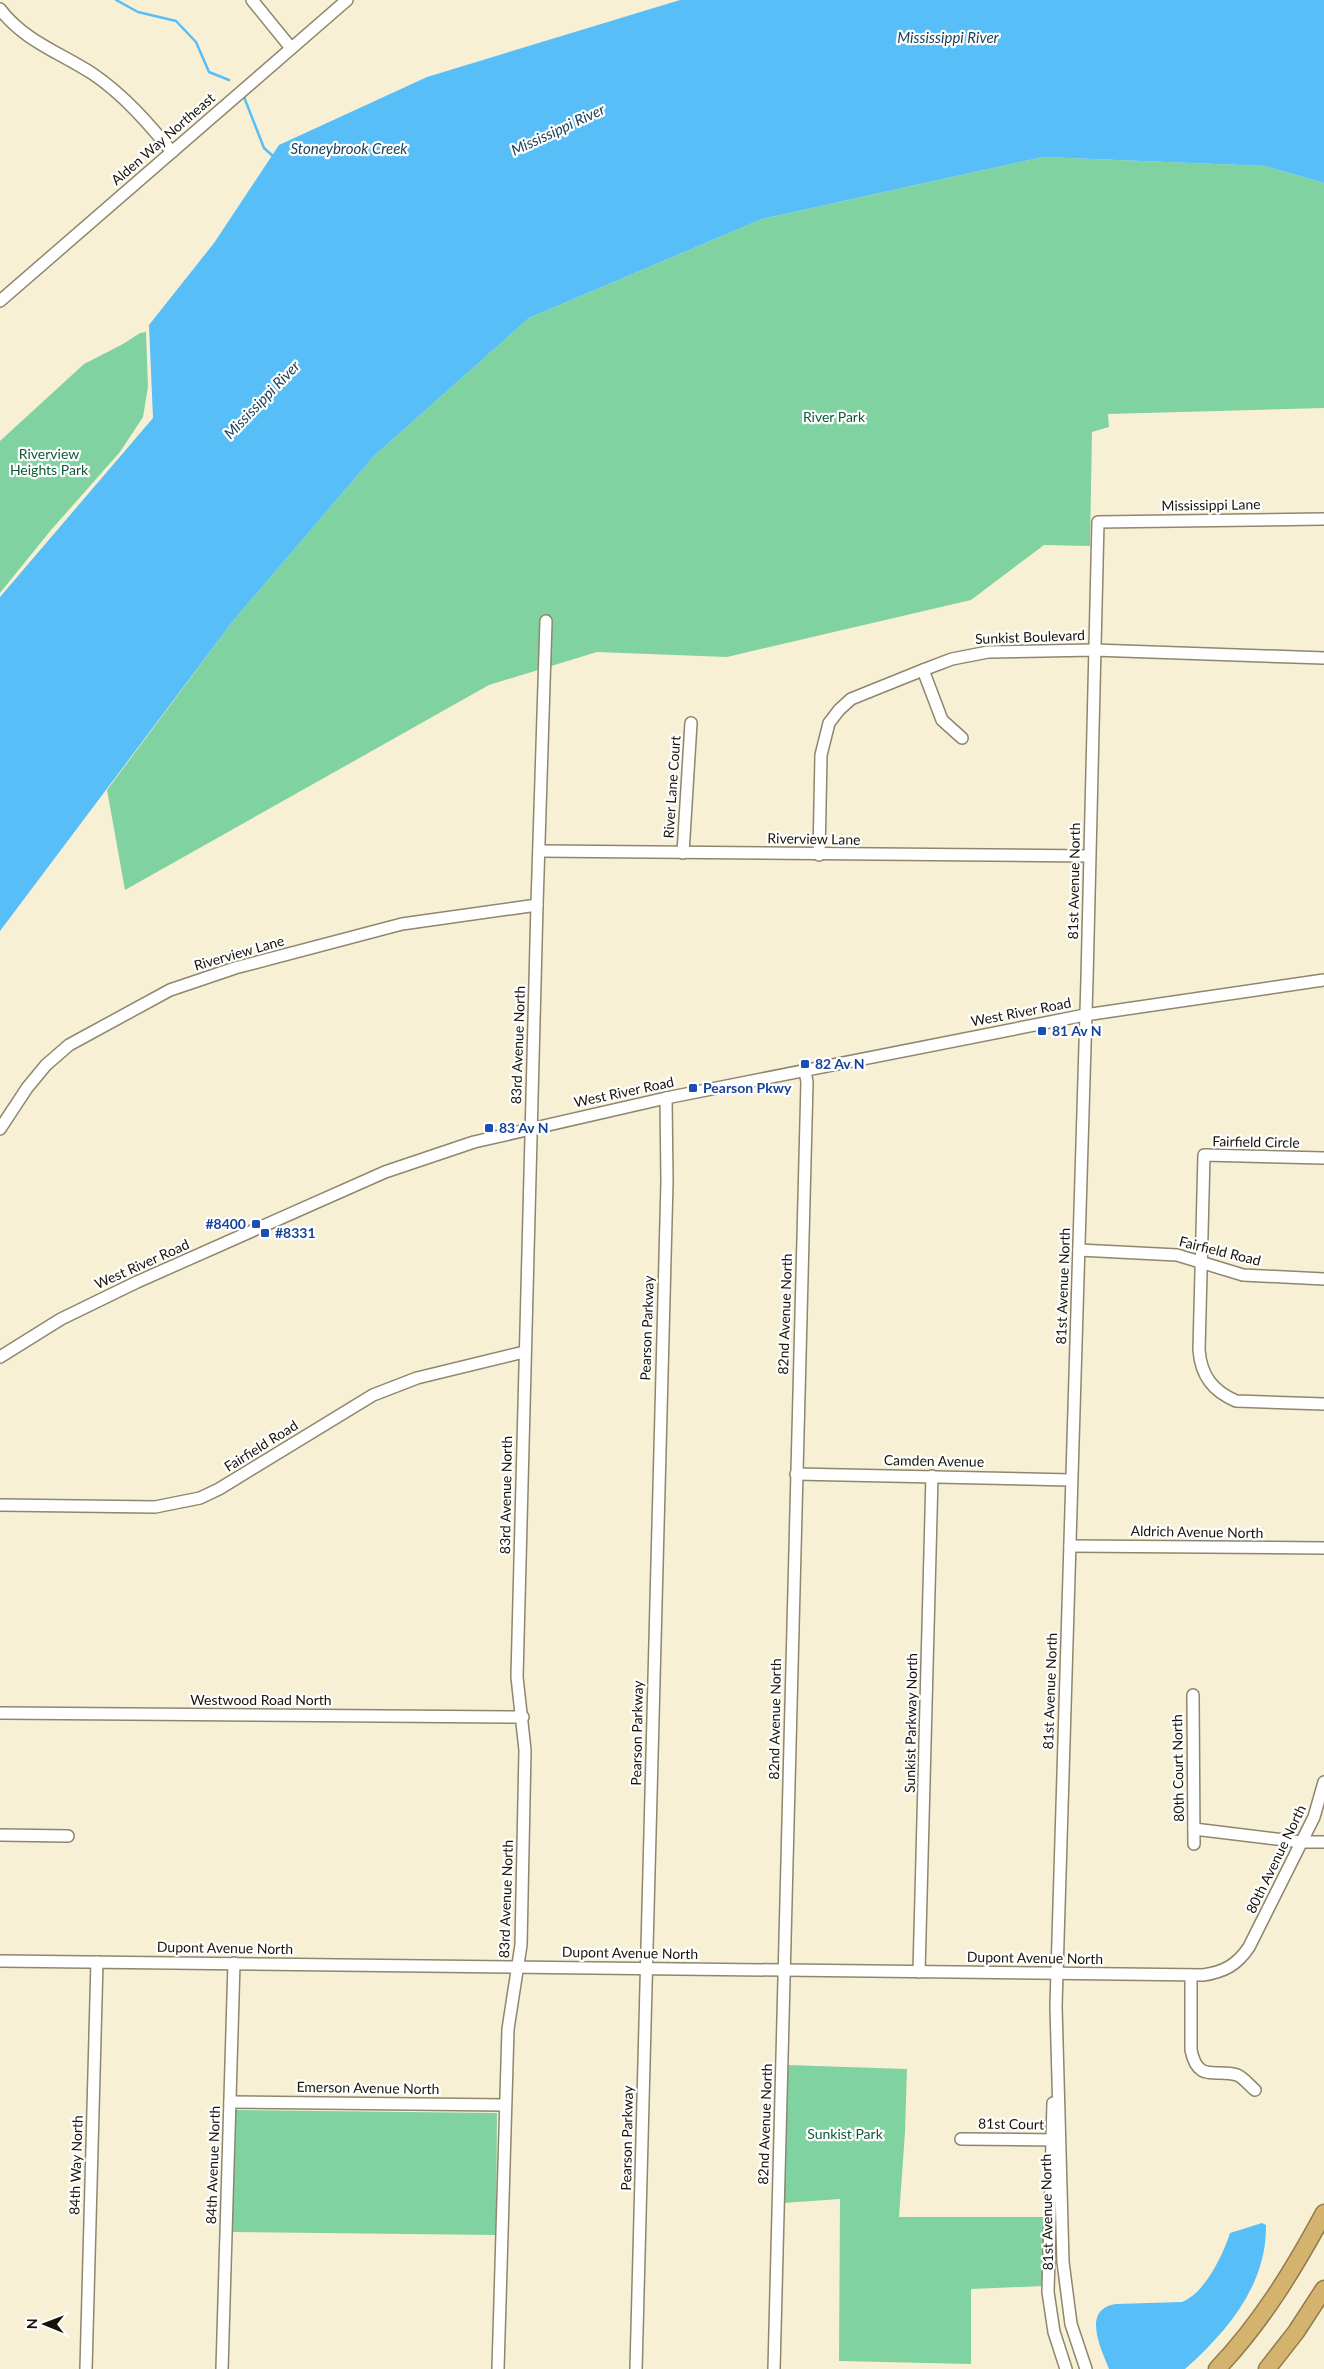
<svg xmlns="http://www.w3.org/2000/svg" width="1324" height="2369" font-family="Lato,sans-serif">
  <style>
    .green { fill: #81d2a1 }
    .water { fill: #58bef7 }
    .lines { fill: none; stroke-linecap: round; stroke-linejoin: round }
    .stream { stroke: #58bef7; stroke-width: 2.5 }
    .minor-casing { stroke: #8e866d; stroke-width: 14 }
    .highway-casing { stroke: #927b4b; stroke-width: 19 }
    .minor { stroke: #fff; stroke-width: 11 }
    .highway { stroke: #d4b36e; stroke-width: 16 }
    .transit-dot { fill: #1a4fb4; stroke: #fff; stroke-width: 2 }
    .labels { text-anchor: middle; stroke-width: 4.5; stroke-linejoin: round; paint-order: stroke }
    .street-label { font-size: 14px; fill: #161309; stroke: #fff }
    .park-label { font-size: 14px; fill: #0d5a36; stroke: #fff }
    .transit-label { font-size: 14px; font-weight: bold; fill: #164399; stroke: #fff; text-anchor: start }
    .water-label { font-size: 15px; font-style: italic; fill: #18425a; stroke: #fff }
  </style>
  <rect width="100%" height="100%" fill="#f8f0d5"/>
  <g class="green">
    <path d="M1043,157L1265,166L1324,183V408L1108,414L1109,427L1092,432L1090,546L1044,545L971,600L727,657L597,652L489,685L125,890L107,790L233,621L374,456L529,318L762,219Z"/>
    <path d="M146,332L148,387L143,417L120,452L51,530L0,593V441L84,364L123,344L140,333Z"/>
    <path d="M787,2065L907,2069L905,2132L899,2217H1045L1044,2286L971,2289V2364L839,2361L840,2199L783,2203Z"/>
    <path d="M236,2110L497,2113L496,2235L232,2232Z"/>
  </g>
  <g class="water">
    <path d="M680,0H1324V183L1265,166L1043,157L762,219L529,318L374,456L233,621L0,931V597L153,418L149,325L214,243L279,145L427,77Z"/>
    <path d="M1262,2223L1266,2225C1267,2284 1228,2331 1185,2369H1109C1101,2349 1081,2309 1116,2304L1182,2302C1205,2293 1223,2255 1230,2233Z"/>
  </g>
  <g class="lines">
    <g class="stream">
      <path d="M116,0L138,12L176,21L196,42L209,72L229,80"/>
      <path d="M244,97L264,148L274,157"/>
    </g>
    <defs>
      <g id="minor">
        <path d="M252,0L291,48"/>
        <path d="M0,9C24,41 61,53 93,74C124,95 149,124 172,152"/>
        <path d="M0,301L347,0"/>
        <path d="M923,670L942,720L962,738"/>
        <path d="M539,851L1089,856"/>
        <path d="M683,853L691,723"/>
        <path d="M819,855L821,755L829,723L839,710L851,699L923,670L952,659L988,652L1094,650L1324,658"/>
        <path d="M0,1129L27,1088L46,1065L69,1045L170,990L235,968L402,924L537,905"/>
        <path d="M1324,1158L1204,1155L1199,1350C1201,1376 1213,1391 1236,1401L1324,1404"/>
        <path d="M1079,1250L1177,1255L1243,1275L1324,1279"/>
        <path d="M0,1357L61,1319L137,1282L385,1172L474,1142L666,1098L1085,1015L1324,980"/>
        <path d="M796,1474L1071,1480"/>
        <path d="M0,1505L155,1507L200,1498L219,1489L373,1395L417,1378L524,1352"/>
        <path d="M1070,1546L1324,1548"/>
        <path d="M1193,1695L1194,1844"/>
        <path d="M0,1713L523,1717"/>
        <path d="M1194,1829L1301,1842H1324"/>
        <path d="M0,1835L68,1836"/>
        <path d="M0,1961L1203,1975C1224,1972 1237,1965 1249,1947L1314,1817L1324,1782"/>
        <path d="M919,1972L932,1476"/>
        <path d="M1191,1975V2050C1198,2084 1216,2068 1237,2075C1243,2077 1250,2086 1255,2090"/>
        <path d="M230,2102L505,2105"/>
        <path d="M1053,2103L1048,2292L1054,2332L1066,2369"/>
        <path d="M961,2139L1056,2140"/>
        <path d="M86,2369L97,1962"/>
        <path d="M222,2369L234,1963"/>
        <path d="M498,2369L508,2029L521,1945L525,1750L517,1677L537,905L546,621"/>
        <path d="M636,2369L667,1182L666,1098"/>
        <path d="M774,2369L807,1082L805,1071"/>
        <path d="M1086,2369L1071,2324L1063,2262L1056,2006L1087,979L1098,522L1324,519"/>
      </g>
      <g id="highway">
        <path d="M1217,2369C1261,2323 1294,2269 1324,2213"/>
        <path d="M1267,2369L1296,2332L1324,2289"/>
      </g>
    </defs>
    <use href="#minor" class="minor-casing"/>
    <use href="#highway" class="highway-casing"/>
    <use href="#minor" class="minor"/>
    <use href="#highway" class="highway"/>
  </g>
  <g class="transit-dot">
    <rect x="1037" y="1026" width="10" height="10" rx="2.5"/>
    <rect x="800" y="1059" width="10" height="10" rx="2.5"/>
    <rect x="688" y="1083" width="10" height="10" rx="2.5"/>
    <rect x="484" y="1123" width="10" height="10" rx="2.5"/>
    <rect x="251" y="1219" width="10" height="10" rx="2.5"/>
    <rect x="260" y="1228" width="10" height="10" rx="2.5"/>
  </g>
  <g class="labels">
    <g class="street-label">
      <text transform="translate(163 139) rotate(-41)" y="5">Alden Way Northeast</text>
      <text transform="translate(1211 505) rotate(-1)" y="5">Mississippi Lane</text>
      <text transform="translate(1030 637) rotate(-2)" y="5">Sunkist Boulevard</text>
      <text transform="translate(672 787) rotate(-86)" y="5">River Lane Court</text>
      <text transform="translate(814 839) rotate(1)" y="5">Riverview Lane</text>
      <text transform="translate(1074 881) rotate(-89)" y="5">81st Avenue North</text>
      <text transform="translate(239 953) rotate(-16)" y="5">Riverview Lane</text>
      <text transform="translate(1021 1012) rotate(-11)" y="5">West River Road</text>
      <text transform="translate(518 1045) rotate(-88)" y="5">83rd Avenue North</text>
      <text transform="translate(624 1092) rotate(-12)" y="5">West River Road</text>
      <text transform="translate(1256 1142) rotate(1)" y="5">Fairfield Circle</text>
      <text transform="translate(1220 1251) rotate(14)" y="5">Fairfield Road</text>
      <text transform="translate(142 1264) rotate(-24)" y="5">West River Road</text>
      <text transform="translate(1063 1286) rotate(-88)" y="5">81st Avenue North</text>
      <text transform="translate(785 1314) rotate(-88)" y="5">82nd Avenue North</text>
      <text transform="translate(647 1328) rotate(-88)" y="5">Pearson Parkway</text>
      <text transform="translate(261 1446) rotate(-32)" y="5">Fairfield Road</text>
      <text transform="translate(934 1461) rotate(1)" y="5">Camden Avenue</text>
      <text transform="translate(506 1495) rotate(-89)" y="5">83rd Avenue North</text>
      <text transform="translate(1197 1532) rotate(1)" y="5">Aldrich Avenue North</text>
      <text transform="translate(1050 1691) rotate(-88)" y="5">81st Avenue North</text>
      <text x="261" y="1705">Westwood Road North</text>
      <text transform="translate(775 1719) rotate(-89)" y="5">82nd Avenue North</text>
      <text transform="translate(911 1723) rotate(-89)" y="5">Sunkist Parkway North</text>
      <text transform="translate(637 1733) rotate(-89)" y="5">Pearson Parkway</text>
      <text transform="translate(1178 1768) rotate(-91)" y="5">80th Court North</text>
      <text transform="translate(1276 1859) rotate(-64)" y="5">80th Avenue North</text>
      <text transform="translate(506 1899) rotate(-88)" y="5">83rd Avenue North</text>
      <text transform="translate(225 1948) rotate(1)" y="5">Dupont Avenue North</text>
      <text transform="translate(630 1953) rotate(1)" y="5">Dupont Avenue North</text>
      <text transform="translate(1035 1958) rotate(1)" y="5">Dupont Avenue North</text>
      <text transform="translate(368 2088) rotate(1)" y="5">Emerson Avenue North</text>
      <text transform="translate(765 2124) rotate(-88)" y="5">82nd Avenue North</text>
      <text transform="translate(1011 2124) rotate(1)" y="5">81st Court</text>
      <text transform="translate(627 2138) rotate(-89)" y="5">Pearson Parkway</text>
      <text transform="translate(76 2165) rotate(-88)" y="5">84th Way North</text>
      <text transform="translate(213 2165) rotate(-88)" y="5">84th Avenue North</text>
      <text transform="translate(1047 2212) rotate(-91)" y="5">81st Avenue North</text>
    </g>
    <g class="park-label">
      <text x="834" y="422">River Park</text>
      <text x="49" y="459">Riverview<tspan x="49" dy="16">Heights Park</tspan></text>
      <text x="845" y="2139">Sunkist Park</text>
    </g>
    <g class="transit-label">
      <text x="1052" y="1036">81 Av N</text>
      <text x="815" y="1069">82 Av N</text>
      <text x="703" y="1093">Pearson Pkwy</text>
      <text x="499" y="1133">83 Av N</text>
      <text x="246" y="1229" text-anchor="end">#8400</text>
      <text x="275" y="1238">#8331</text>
    </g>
    <g class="water-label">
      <text x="948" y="43">Mississippi River</text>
      <text transform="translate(558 130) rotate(-25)" y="5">Mississippi River</text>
      <text x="349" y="154">Stoneybrook Creek</text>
      <text transform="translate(262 400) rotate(-46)" y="5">Mississippi River</text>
    </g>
  </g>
  <g transform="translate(45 2324) rotate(271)" stroke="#ffffff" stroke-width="4" paint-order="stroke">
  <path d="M0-4L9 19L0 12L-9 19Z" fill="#161309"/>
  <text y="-8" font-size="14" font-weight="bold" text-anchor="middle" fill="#161309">N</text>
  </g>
</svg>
